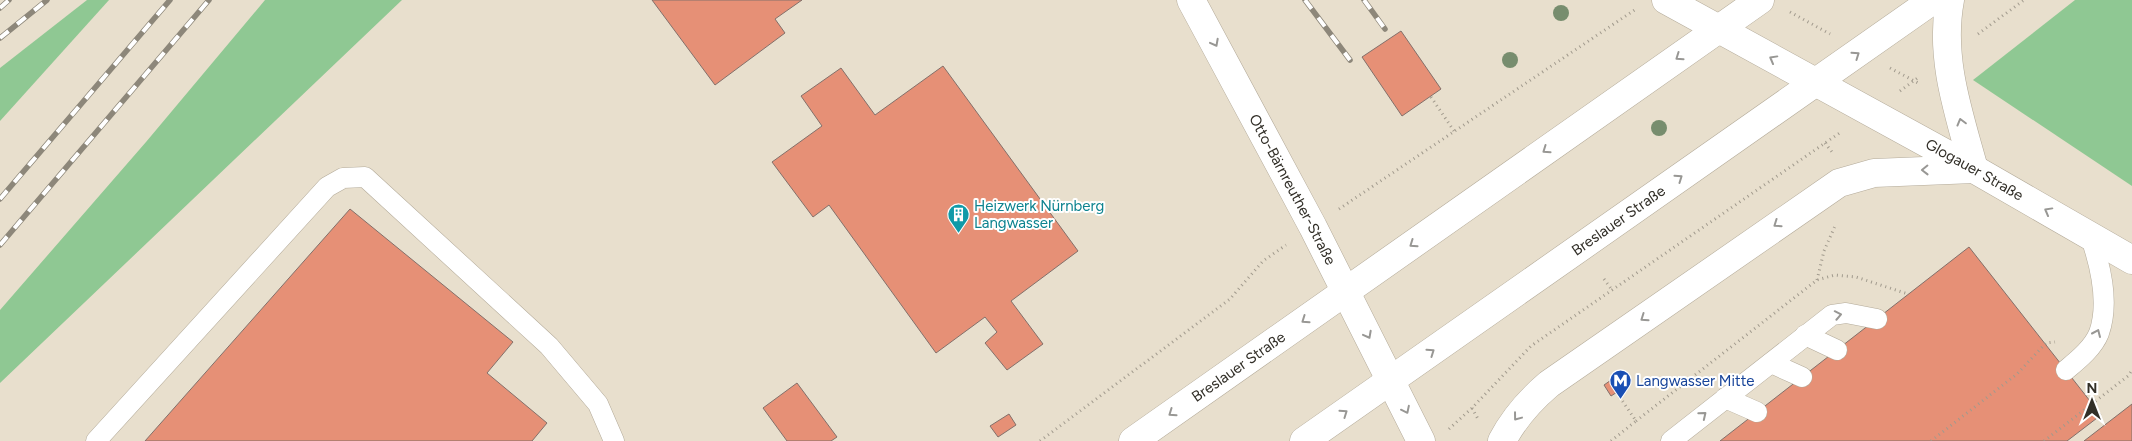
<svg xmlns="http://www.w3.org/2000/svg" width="2132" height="441" font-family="Figtree,sans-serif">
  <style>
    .green { fill: #8fc893 }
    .building { fill: #e69076; stroke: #83706a }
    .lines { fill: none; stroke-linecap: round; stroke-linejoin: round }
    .lane-casing { stroke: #b3aa99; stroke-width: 21 }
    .street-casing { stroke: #b3aa99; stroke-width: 29 }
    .secondary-casing { stroke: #b3aa99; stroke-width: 29 }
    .path { stroke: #a19a8d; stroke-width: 3; stroke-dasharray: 1 4; stroke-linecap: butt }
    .lane { stroke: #fff; stroke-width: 20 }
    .street { stroke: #fff; stroke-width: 28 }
    .secondary { stroke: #fff; stroke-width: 28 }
    .rail-casing { stroke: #8d877a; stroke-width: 5.5 }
    .rail { stroke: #fff; stroke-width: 4; stroke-dasharray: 11; stroke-linecap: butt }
    .tree { fill: #778d6e }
    .oneway { stroke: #989794 }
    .labels { text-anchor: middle; stroke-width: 4; stroke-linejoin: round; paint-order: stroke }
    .street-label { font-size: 15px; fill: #322f28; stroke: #fff }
    .culture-label { font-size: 15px; fill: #0d838f; stroke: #fff; text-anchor: start }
    .transit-label { font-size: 15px; fill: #164399; stroke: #fff; text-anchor: start }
  </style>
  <rect width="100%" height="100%" fill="#e8dfcd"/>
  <g class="green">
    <path d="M87,0H109L0,121V68Z"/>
    <path d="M265,0H402L0,383V310L146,142Z"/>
    <path d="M2075,0H2132V186L1973,80Z"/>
  </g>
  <g class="building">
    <path d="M652,0H802L775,19L785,33L715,85Z"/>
    <path d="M1401,31L1441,89L1402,116L1362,57Z"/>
    <path d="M943,66L1078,251L1011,301L1043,344L1007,370L985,343L997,332L985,317L936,353L829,205L813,217L772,162L822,126L801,96L841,68L875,115Z"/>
    <path d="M350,209L513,342L487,373L547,423L532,441H145Z"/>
    <path d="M1969,247L2101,415L2067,441H1720Z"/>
    <path d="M1614,378L1622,389L1611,396L1604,385Z"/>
    <path d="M797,383L837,437L831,441H787L763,408Z"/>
    <path d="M2132,404V441H2084Z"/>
    <path d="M1009,414L1016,425L998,437L990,426Z"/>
  </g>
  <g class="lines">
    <defs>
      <g id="lane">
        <path d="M1805,335L1837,350"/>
        <path d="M1771,363L1802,377"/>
        <path d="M2066,370C2078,360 2093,348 2099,333C2110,302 2100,264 2090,235"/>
        <path d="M1725,398L1757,412"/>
        <path d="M96,441L327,187L343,178L365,177L549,346L598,404L614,441"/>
        <path d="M1671,441L1832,315L1846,313L1877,319"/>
      </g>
      <path id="street" d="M1502,441C1514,418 1529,401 1549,384L1839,183L1874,173L1974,169"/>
      <g id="secondary">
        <path id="s1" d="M1191,0L1313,227L1421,441"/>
        <path id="s2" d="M1666,0L1974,169L2132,260"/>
        <path d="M1950,0C1939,58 1959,114 1974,169"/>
        <path id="s3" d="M1133,441L1760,0"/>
        <path id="s4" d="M1304,441L1933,0"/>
      </g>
    </defs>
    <use href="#lane" class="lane-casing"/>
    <use href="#street" class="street-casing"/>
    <use href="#secondary" class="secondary-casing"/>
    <g class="path">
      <path d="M1790,12L1830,34"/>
      <path d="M1978,34L2024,0"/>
      <path d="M1890,68L1920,84"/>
      <path d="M1900,91L1919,77"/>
      <path d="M1431,97L1454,131"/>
      <path d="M1825,143L1832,152"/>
      <path d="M1339,209L1636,9"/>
      <path d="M1604,279L1612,290"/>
      <path d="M1817,280L1824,251L1835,226"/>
      <path d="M1472,408L1478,419"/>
      <path d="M1636,421L1817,280L1835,275L1856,277L1908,294"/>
      <path d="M1449,429L1472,408L1531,346L1841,132"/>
      <path d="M1040,441L1230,299L1263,261L1286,245"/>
      <path d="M1611,441L1636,421L1613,387"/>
      <path d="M1931,441L2017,374L2046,343L2055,342"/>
      <path d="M2044,441L2128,376L2132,370"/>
    </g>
    <use href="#lane" class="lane"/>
    <use href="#street" class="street"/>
    <use href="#secondary" class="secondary"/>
    <defs>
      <g id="rail">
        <path d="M1305,0L1350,60"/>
        <path d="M1364,0L1385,29"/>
        <path d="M0,8L9,0"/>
        <path d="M0,38L47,0"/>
        <path d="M0,199L170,0"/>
        <path d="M0,245L209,0"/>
      </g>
    </defs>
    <use href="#rail" class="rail-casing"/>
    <use href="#rail" class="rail"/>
  </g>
  <g class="tree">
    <circle cx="1561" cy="13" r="8"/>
    <circle cx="1510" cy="60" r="8"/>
    <circle cx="1659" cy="128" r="8"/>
  </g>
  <defs><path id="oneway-chevron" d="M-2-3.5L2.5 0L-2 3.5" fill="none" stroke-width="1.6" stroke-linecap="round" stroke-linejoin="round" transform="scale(1.25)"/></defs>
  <g class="oneway">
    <use href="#oneway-chevron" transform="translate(1215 43) rotate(62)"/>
    <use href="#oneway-chevron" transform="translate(1856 55) rotate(-35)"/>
    <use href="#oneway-chevron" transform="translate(1679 57) rotate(145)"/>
    <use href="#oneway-chevron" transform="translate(1773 59) rotate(-151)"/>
    <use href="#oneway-chevron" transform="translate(1961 122) rotate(-105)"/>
    <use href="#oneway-chevron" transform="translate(1546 150) rotate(145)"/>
    <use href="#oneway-chevron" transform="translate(1925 170) rotate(179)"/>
    <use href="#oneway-chevron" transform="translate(1679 178) rotate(-35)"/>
    <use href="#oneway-chevron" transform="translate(2048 211) rotate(-151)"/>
    <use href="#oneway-chevron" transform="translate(1777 224) rotate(145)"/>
    <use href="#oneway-chevron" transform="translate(1413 244) rotate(145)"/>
    <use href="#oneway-chevron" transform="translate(1838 315) rotate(-11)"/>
    <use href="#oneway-chevron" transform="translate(1644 318) rotate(145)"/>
    <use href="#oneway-chevron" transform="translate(1305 320) rotate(145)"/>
    <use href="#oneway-chevron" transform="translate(2097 333) rotate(-66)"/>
    <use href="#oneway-chevron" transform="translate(1368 335) rotate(62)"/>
    <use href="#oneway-chevron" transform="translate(1431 352) rotate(-35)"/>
    <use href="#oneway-chevron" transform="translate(1406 410) rotate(64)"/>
    <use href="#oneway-chevron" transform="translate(1172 413) rotate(145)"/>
    <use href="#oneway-chevron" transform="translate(1344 413) rotate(-35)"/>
    <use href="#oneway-chevron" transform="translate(1703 415) rotate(-39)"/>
    <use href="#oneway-chevron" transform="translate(1517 417) rotate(127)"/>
  </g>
  <defs>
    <symbol id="building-pin" viewBox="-11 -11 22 30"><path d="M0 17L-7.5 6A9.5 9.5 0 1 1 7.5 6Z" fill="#0f9aa8" stroke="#fff"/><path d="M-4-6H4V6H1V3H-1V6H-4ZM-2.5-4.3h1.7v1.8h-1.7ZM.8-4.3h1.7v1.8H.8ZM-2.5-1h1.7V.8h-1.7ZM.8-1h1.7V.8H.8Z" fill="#fff"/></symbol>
    <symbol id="metro-pin" viewBox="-11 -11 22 30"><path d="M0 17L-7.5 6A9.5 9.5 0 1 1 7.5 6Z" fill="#1a4fb4" stroke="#fff"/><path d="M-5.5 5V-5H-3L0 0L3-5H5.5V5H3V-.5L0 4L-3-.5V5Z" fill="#fff"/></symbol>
  </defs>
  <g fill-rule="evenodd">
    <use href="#building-pin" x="946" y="202" width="25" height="34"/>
    <use href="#metro-pin" x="1608" y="368" width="25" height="34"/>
  </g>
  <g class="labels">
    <g class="street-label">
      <text dy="5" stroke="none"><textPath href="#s2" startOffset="352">Glogauer Straße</textPath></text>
      <text dy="5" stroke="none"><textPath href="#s1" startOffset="215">Otto-Bärnreuther-Straße</textPath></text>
      <text dy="5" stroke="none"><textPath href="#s4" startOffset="384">Breslauer Straße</textPath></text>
      <text dy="5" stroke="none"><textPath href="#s3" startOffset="129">Breslauer Straße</textPath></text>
    </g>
    <g class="culture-label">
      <text x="974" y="211">Heizwerk Nürnberg<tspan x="974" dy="17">Langwasser</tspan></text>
    </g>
    <g class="transit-label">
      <text x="1636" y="386">Langwasser Mitte</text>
    </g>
  </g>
  <g transform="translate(2092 401)" stroke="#ffffff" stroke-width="4" paint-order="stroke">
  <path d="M0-4L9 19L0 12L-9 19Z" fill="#322f28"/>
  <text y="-8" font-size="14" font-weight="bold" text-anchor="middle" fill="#322f28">N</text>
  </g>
</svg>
